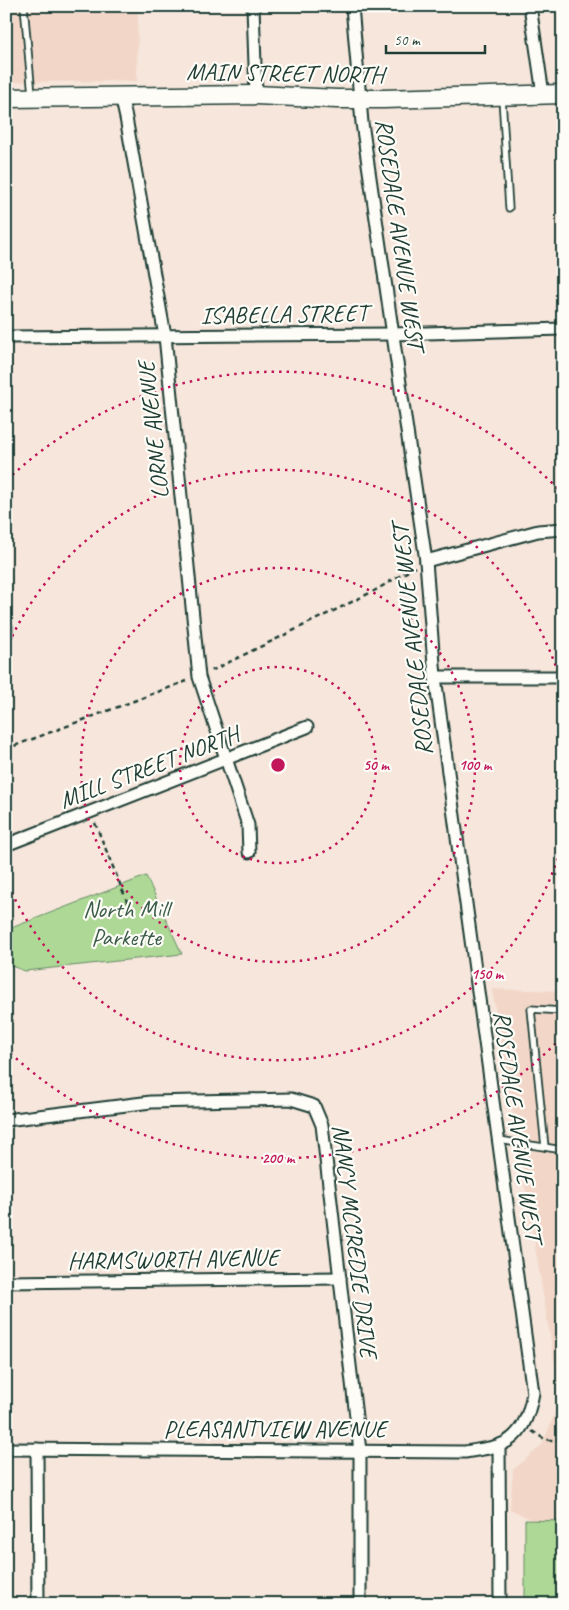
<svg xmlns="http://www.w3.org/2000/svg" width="569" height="1610" font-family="Caveat,sans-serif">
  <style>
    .built { fill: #f2d7c8 }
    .green { fill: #add896; stroke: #668a65 }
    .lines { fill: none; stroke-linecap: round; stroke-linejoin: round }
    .service-casing { stroke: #1f3d34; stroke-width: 9 }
    .minor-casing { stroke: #1f3d34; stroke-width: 15 }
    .primary-casing { stroke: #1f3d34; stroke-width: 21 }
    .path { stroke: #1f3d34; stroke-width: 2.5; stroke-dasharray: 5 4; stroke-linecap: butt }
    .service { stroke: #fdfcf7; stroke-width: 5.5 }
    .minor { stroke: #fdfcf7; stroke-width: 11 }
    .primary { stroke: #fdfcf7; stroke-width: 18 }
    .ring { fill: none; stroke: #c2185b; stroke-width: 2.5; stroke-dasharray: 2.5 5 }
    .labels { text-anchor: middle; stroke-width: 4.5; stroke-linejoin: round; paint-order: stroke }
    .street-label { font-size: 24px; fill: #1f3d34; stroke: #fdfcf7 }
    .park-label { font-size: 24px; fill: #3b5c48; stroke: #fdfcf7 }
    .centre { fill: #c2185b; stroke: #fdfcf7; stroke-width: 2.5 }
    .ring-label { font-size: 15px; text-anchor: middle; font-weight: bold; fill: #c2185b; stroke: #fdfcf7; stroke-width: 4.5; stroke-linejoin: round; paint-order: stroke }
  </style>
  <rect width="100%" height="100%" fill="#f6e6db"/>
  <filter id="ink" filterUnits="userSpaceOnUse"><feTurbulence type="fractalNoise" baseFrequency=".02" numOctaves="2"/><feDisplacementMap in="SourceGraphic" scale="10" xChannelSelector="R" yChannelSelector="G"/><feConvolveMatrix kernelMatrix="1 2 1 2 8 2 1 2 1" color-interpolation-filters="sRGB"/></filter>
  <g filter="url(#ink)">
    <g class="built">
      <path d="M6,6H138L137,81L6,82Z"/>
      <path d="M492,989L563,991V1384H558Z"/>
      <path d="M561,1398H563V1535L510,1509L513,1470L542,1445Z"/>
    </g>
    <g class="green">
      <path d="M146,876L182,954L25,971L6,964V930Z"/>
      <path d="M525,1520L563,1521V1604H525Z"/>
    </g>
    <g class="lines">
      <defs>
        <g id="service">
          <path d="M24,6L32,95"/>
          <path d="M502,98L509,208"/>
          <path d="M499,1140L563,1150"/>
          <path d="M545,1147L531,1009L563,1011"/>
        </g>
        <g id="minor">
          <path d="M253,6L256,95"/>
          <path d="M530,6L543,94"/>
          <path d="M121,96L126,118L165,336L199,677L248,825L249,852"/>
          <path d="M6,337L392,334L563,329"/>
          <path d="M426,561L538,531L563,529"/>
          <path d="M6,626V635"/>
          <path d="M435,677H563"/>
          <path d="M6,845L307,727"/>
          <path d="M6,1120L151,1102L291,1099L314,1106L322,1125L360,1451V1604"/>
          <path d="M6,1282L340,1278"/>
          <path d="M499,1446L500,1604"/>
          <path d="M6,1449L465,1452C476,1450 487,1449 497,1446C522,1438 529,1415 533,1393L435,677L426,561L362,123L352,6"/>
          <path d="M37,1449L38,1604"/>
        </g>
        <path id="primary" d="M6,98L256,95L337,99H383L563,94"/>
      </defs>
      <use href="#service" class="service-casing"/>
      <use href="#minor" class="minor-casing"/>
      <use href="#primary" class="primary-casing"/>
      <g class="path">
        <path d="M211,671L374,591L415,567"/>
        <path d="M6,749L187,681"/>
        <path d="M95,823L129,906"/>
        <path d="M532,1431L546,1440H563"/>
      </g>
      <use href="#service" class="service"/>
      <use href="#minor" class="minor"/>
      <use href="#primary" class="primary"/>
    </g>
  </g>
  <g class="ring">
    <circle cx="278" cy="765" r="98"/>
    <circle cx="278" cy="765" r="197"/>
    <path d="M562 844A295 295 0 0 1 6 880M6 650A295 295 0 0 1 562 686"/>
    <path d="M561 1038A393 393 0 0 1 7 1050M7 480A393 393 0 0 1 561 492"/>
  </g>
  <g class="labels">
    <g class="street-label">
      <text transform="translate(285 73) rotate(1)" y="8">MAIN STREET NORTH</text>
      <text transform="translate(400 234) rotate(82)" y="8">ROSEDALE AVENUE WEST</text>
      <text transform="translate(284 314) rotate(-1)" y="8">ISABELLA STREET</text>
      <text transform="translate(153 430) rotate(-96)" y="8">LORNE AVENUE</text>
      <text transform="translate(412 640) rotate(-96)" y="8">ROSEDALE AVENUE WEST</text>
      <text transform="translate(149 767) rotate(-21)" y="8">MILL STREET NORTH</text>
      <text transform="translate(518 1126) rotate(82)" y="8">ROSEDALE AVENUE WEST</text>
      <text transform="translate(355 1241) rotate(83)" y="8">NANCY MCCREDIE DRIVE</text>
      <text transform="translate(173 1259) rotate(-1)" y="8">HARMSWORTH AVENUE</text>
      <text x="275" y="1437">PLEASANTVIEW AVENUE</text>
    </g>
    <g class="park-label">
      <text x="126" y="917">North Mill<tspan x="126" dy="28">Parkette</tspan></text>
    </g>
  </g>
  <circle cx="278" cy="765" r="8" class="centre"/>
  <g class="ring-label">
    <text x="376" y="770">50 m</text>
    <text x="475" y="770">100 m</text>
    <text x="487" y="979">150 m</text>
    <text x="278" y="1163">200 m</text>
  </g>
  <rect width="569" height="1610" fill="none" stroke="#fdfcf7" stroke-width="25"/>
  <rect x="12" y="12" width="544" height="1585" fill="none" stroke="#1f3d34" stroke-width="2" filter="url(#ink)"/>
  <path d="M386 45v8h99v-8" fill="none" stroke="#1f3d34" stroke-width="2.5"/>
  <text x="394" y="45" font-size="15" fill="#1f3d34" stroke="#fdfcf7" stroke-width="4" paint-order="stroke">50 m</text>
</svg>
